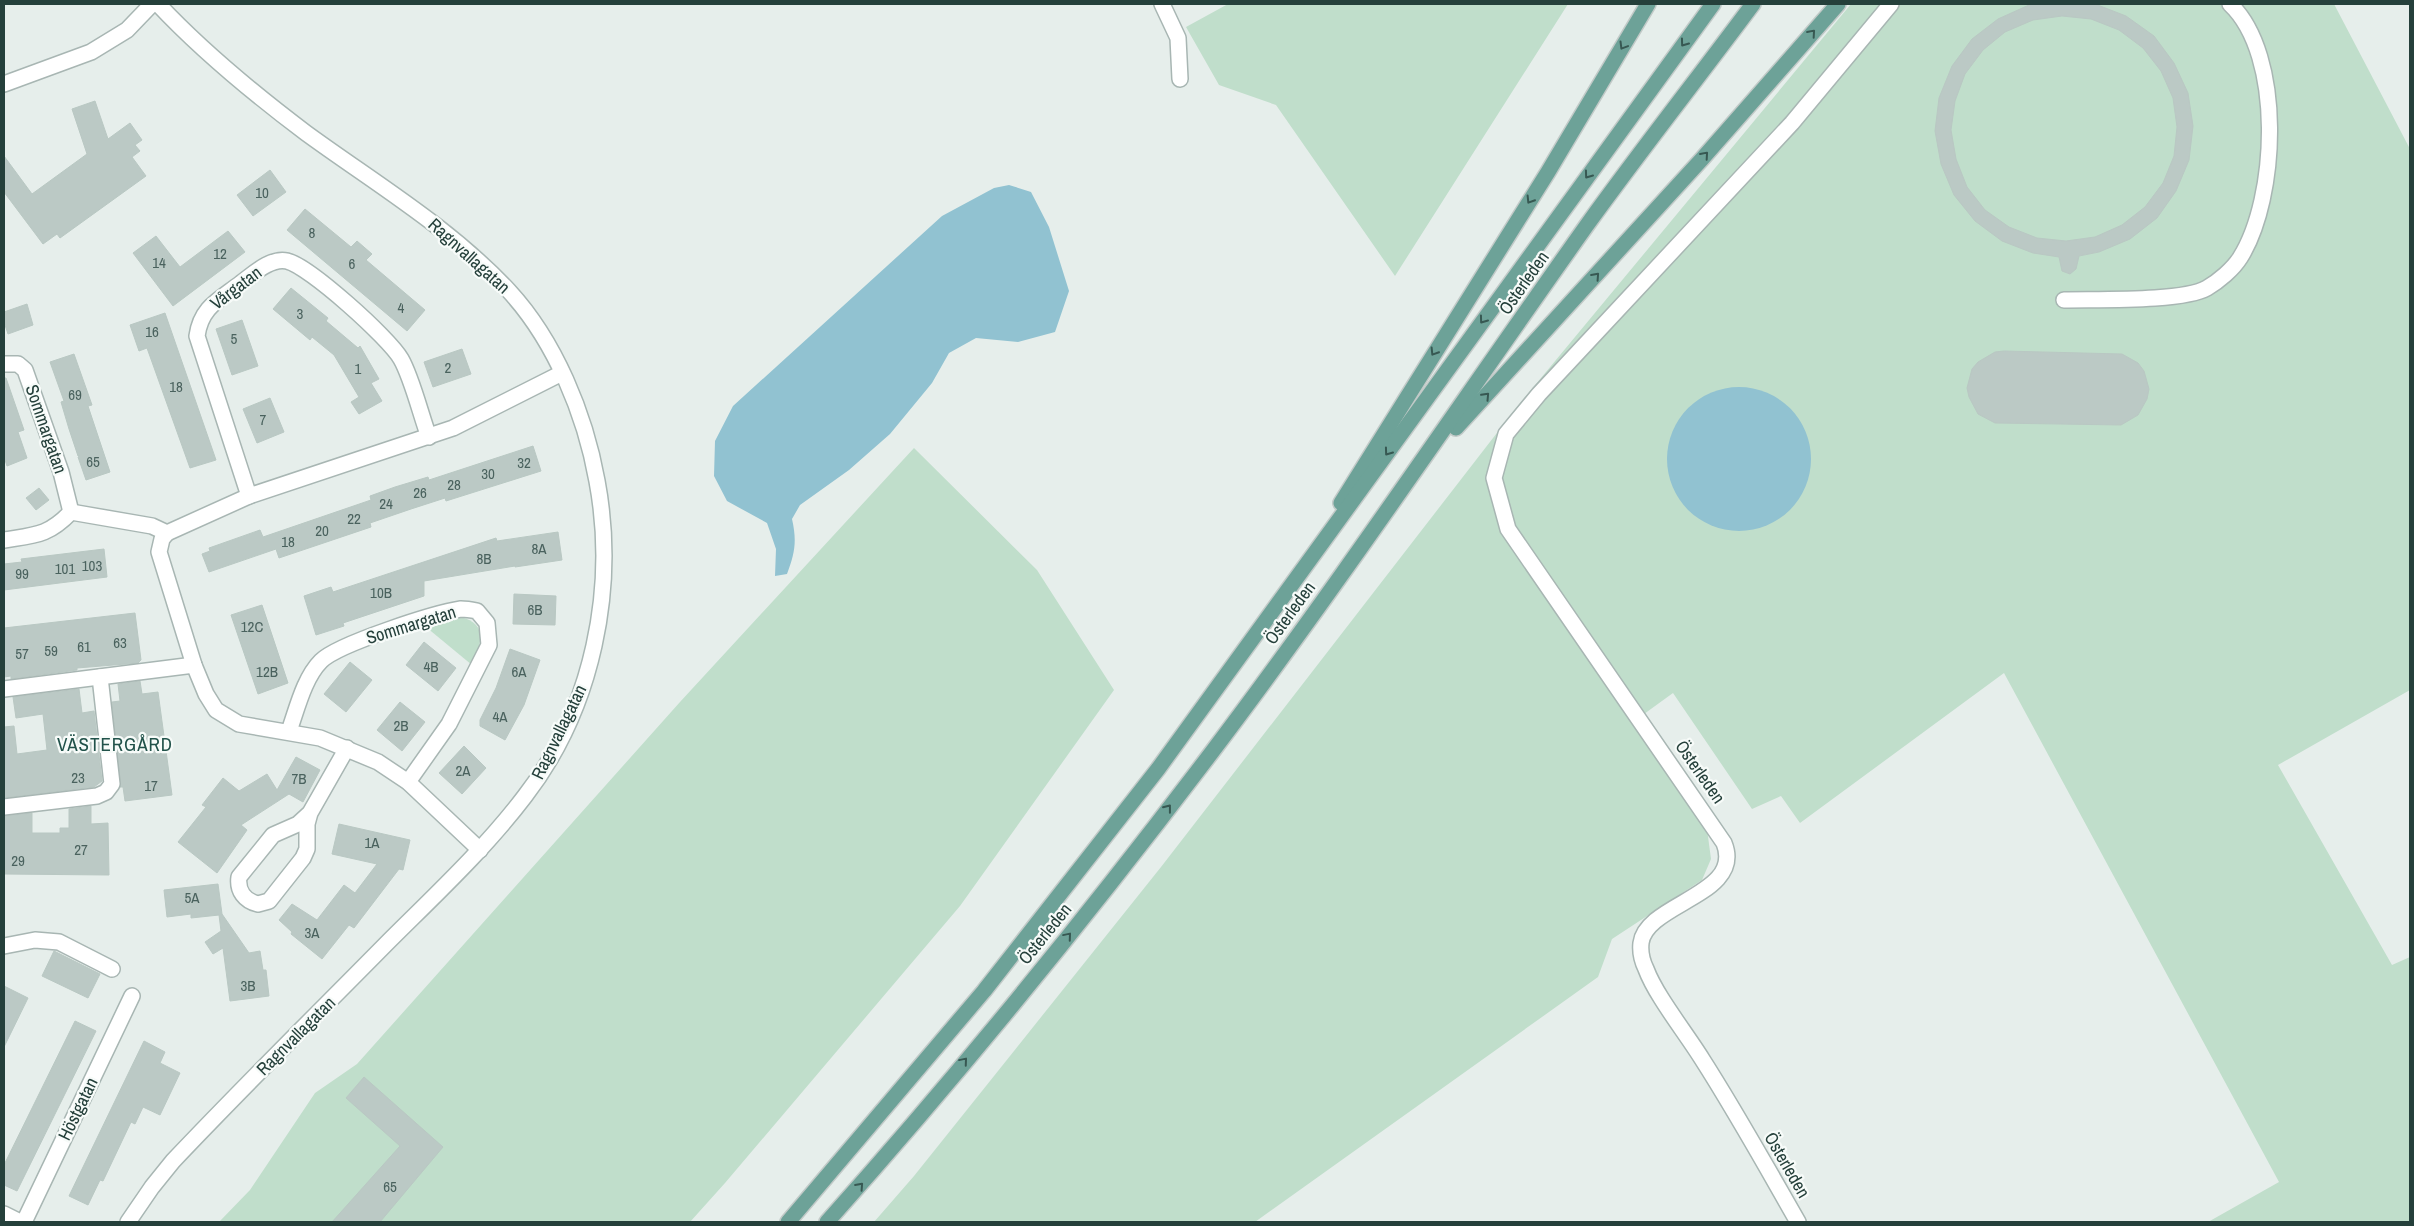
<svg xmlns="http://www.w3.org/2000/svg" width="2414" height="1226" font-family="'Archivo Narrow',sans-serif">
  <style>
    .green { fill: #c0decb }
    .water { fill: #91c2d1 }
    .building { fill: #bbc9c5; stroke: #b9c8c3; fill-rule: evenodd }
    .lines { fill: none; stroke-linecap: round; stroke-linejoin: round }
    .minor-casing { stroke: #a8b6b3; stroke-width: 18 }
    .primary-casing { stroke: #c2cac8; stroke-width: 18 }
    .minor { stroke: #fff; stroke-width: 15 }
    .primary { stroke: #6da298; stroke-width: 15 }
    .oneway { stroke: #375852 }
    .labels { text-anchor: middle; stroke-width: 4.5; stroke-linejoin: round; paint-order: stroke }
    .number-label { font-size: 15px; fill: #4a625e }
    .street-label { font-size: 18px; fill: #25403b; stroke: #f7fbf9 }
    .neighbourhood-label { font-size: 19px; letter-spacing: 1px; fill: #21524a; stroke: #f7fbf9 }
  </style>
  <rect width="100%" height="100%" fill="#e6eeeb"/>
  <g class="green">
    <path d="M1228,4H1568L1395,276L1276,105L1219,85L1186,27Z"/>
    <path d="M1851,4H2334L2410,149V690L2278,765L2392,965L2410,957V1222H2208L2279,1182L2004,673L1800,823L1781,796L1752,809L1673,693L1633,722L1707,829L1711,859L1702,880L1612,939L1598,977L1255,1222H874L914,1176L1161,867L1517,407Z"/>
    <path d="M914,448L1037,570L1114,690L960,906L725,1183L690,1222H219L250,1190L315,1093L357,1064L680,702Z"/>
    <path d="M455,616C488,621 483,641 472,665L426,627Z"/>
  </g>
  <g class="water">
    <path d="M1009,185L1031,192L1049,227L1069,291L1055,332L1018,342L976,338L949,353L932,383L890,434L849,470L800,505L792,519C797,541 795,553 787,574L775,576L776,549L767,523L727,501L714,476L715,441L733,406L942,216L994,188Z"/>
    <circle cx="1739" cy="459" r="72"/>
  </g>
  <g class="building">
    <path d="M2037,4H2095L2126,16L2154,36L2174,63L2188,93L2193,126L2189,160L2176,191L2157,218L2130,239L2099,252L2079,256L2076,269L2070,274L2062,271L2059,257L2033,253L2002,241L1975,221L1954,195L1941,164L1935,131L1939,98L1952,66L1972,39L1998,19L2029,5ZM2062,16L2091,19L2119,30L2143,48L2161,71L2173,98L2177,127L2174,156L2163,183L2145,207L2122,225L2095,237L2066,241L2037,238L2009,227L1985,210L1967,187L1956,159L1951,130L1955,101L1965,74L1983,50L2005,32L2033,20Z"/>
    <path d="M95,101L108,139L130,123L142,140L135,145L140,151L132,157L146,176L60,238L57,234L43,244L4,192V156L32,194L87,154L72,109Z"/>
    <path d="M270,170L286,192L253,216L237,195Z"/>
    <path d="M305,209L351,247L357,241L372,254L366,260L425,310L407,331L287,230Z"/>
    <path d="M228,231L245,252L173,306L133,253L156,236L180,267Z"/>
    <path d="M291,288L328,318L326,321L358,348L360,346L379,379L371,383L382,401L359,414L351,402L359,397L334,355L312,337L310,340L273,309Z"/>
    <path d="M27,304L33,325L8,334L4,322V312Z"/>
    <path d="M165,313L216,460L190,468L147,348L139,351L130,325Z"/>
    <path d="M242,320L258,366L232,375L216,329Z"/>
    <path d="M462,349L471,374L433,387L424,362Z"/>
    <path d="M2004,351L2122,354L2138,363L2144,371L2149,389L2147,399L2138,415L2121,425L1995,423L1978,414L1969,397L1967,388L1972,369L1978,362L1995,352Z"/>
    <path d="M74,354L92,405L88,406L110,472L86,480L78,457L80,456H78L69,429L61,402L64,401L50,362Z"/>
    <path d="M4,378H6L24,430L18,432L27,458L7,466L4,457Z"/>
    <path d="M270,398L284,432L257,443L243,409Z"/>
    <path d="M533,446L541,471L446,501L445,498L411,509L370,523L371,527L279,558L276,549L209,572L202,554L210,551L209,548L260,530L263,537L371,500L370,496L395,487L428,477L429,480Z"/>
    <path d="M39,488L49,500L36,510L26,498Z"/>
    <path d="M558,532L562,560L515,567V566L424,581V596L343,623L344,626L316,635L304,596L331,587L333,592L496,538L497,541Z"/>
    <path d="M104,549L107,577L4,590V564L22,562L21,559Z"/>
    <path d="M514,594L556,596L555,625L513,624Z"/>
    <path d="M262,605L288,683L258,694L231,615Z"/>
    <path d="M135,613L141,660L138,663L77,668V670L11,679V676L4,677V628Z"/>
    <path d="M424,642L456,668L438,691L406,665Z"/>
    <path d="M510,649L540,660L524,705L505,740L480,726V720L496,688Z"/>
    <path d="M350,662L372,680L346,712L324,694Z"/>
    <path d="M140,681L142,694L158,692L172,795L125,801L123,787H120L112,702L120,701L118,684Z"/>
    <path d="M79,689L82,713L94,711L102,781L94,787L4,798V727L14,726L17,754L47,750L43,714L16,718L13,697Z"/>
    <path d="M400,702L425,722L402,751L377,730Z"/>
    <path d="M464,746L486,768L462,794L439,773Z"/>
    <path d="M296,757L320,770L303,802L289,794L241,825L247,830L217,873L178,842L206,807L202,805L223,778L239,791L267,774L277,790Z"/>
    <path d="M91,806V824L108,823L109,875L4,874V816L32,813V833H60V828H69V809Z"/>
    <path d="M339,824L410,840L403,870L399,869L354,928L349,925L322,959L291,934L292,932L279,920L292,904L317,920L344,885L355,893L377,864L332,854Z"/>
    <path d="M218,884L222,914L249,953L260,951L263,970H266L269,996L230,1001L223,948L213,954L205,942L221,931L219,915L191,918V914L167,917L164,890Z"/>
    <path d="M54,951L100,974L88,998L42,976Z"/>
    <path d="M4,986L28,998L4,1047Z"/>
    <path d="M75,1021L96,1031L17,1191L4,1185V1165Z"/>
    <path d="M144,1041L165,1052L160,1063L180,1073L160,1115L143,1107L135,1124L131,1122L103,1181L100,1180L88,1205L69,1196Z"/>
    <path d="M364,1077L443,1147L380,1222H332L400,1146L346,1098Z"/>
  </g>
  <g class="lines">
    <defs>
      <g id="minor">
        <path d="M1162,4L1178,38L1180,79"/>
        <path d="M4,84L91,52L127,30L152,4"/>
        <path d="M2064,300C2095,299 2183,302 2207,288C2219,281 2233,269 2240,258C2278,198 2284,55 2230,4"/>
        <path d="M4,364H18L25,370L61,472L71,512"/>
        <path d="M249,496L197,336C201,307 219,300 241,283C252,275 271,257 287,261C309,266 389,338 401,359C412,378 421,416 429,437"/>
        <path d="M71,512L152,526L167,533"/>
        <path d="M4,540C35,535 48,536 71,512"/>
        <path d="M4,689L194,665"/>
        <path d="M289,731C297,709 304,678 321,661C338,644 435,613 461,609C466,609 472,610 477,611L487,623L489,645L449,724L408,782"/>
        <path d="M4,807L97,796L106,792L112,784L100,677"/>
        <path d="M310,813L307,824V849L303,858L269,901L258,904C245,901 237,891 239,877L273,835L298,824L310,813L347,748"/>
        <path d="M480,850L408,782L378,762L320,738L239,724L216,710L206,694L194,665L159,552L162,539L167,533L249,496L453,428L562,373"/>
        <path d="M4,946L35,940L59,942L112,969"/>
        <path d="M4,1214L20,1222"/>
        <path d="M24,1222L132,996"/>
        <path d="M128,1222L152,1187L173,1161C242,1088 314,1017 385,945C433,897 484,850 525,796C593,708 617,588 597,481C585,414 555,341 509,291C449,227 376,184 306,133C253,93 203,52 158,4"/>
        <path d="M1798,1222C1767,1168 1736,1112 1702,1059C1686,1033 1656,996 1646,969C1642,961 1640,952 1641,943C1646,903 1745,895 1724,843L1508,529L1494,478L1506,434L1539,394L1792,123L1891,4"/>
      </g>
      <g id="primary">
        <path d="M1456,428L1702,159L1838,4"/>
        <path d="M1341,503L1548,172L1648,4"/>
        <path d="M788,1222L984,991L1158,769L1713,4"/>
        <path d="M827,1222C962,1071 1090,913 1212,752C1342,580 1462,401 1587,225C1641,150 1698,78 1753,4"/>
      </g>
    </defs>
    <use href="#minor" class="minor-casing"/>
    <use href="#primary" class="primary-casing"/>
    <use href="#minor" class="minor"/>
    <use href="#primary" class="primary"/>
  </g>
  <defs><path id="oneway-chevron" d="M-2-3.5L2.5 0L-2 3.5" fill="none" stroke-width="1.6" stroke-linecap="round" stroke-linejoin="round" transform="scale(1.25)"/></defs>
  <g class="oneway">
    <use href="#oneway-chevron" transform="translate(1812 33) rotate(-49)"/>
    <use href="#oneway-chevron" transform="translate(1684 43) rotate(126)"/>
    <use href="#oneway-chevron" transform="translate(1623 46) rotate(121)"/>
    <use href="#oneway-chevron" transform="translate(1705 155) rotate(-49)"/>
    <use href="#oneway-chevron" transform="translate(1588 175) rotate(126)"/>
    <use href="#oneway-chevron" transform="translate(1530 200) rotate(122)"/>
    <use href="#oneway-chevron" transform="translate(1596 276) rotate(-48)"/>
    <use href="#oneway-chevron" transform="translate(1483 320) rotate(126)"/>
    <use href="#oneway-chevron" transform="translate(1434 352) rotate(122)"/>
    <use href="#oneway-chevron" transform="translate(1486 396) rotate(-47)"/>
    <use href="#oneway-chevron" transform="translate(1388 452) rotate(126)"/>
    <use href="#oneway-chevron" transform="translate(1168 808) rotate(-52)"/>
    <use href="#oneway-chevron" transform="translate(1068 936) rotate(-50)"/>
    <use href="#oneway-chevron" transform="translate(964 1061) rotate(-50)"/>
    <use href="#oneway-chevron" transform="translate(860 1186) rotate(-48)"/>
  </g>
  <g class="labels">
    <g class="number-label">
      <text x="262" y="198">10</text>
      <text x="312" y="238">8</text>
      <text x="220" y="259">12</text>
      <text x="159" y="268">14</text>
      <text x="352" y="269">6</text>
      <text x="401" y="313">4</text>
      <text x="300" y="319">3</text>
      <text x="152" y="337">16</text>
      <text x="234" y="344">5</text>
      <text x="448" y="373">2</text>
      <text x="358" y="374">1</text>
      <text x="176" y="392">18</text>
      <text x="75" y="400">69</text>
      <text x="263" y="425">7</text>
      <text x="93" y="467">65</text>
      <text x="524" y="468">32</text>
      <text x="488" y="479">30</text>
      <text x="454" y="490">28</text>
      <text x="420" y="498">26</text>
      <text x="386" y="509">24</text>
      <text x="354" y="524">22</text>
      <text x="322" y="536">20</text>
      <text x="288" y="547">18</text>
      <text x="539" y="554">8A</text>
      <text x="484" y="564">8B</text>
      <text x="92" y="571">103</text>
      <text x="65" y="574">101</text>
      <text x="22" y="579">99</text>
      <text x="381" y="598">10B</text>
      <text x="535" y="615">6B</text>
      <text x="252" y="632">12C</text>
      <text x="120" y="648">63</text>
      <text x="84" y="652">61</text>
      <text x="51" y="656">59</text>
      <text x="22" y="659">57</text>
      <text x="431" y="672">4B</text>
      <text x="267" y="677">12B</text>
      <text x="519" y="677">6A</text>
      <text x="500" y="722">4A</text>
      <text x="401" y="731">2B</text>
      <text x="463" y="776">2A</text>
      <text x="78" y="783">23</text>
      <text x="299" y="784">7B</text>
      <text x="151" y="791">17</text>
      <text x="372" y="848">1A</text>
      <text x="81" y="855">27</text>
      <text x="18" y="866">29</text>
      <text x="192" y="903">5A</text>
      <text x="312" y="938">3A</text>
      <text x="248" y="991">3B</text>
      <text x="390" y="1192">65</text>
    </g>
    <g class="street-label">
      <text transform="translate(469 256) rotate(42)" y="6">Ragnvallagatan</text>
      <text transform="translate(1524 283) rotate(-55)" y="6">Österleden</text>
      <text transform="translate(236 288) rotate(-37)" y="6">Vårgatan</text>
      <text transform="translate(46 429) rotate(71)" y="6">Sommargatan</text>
      <text transform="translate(1290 613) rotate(-54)" y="6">Österleden</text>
      <text transform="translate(411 625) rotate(-17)" y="6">Sommargatan</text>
      <text transform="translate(559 732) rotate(-64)" y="6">Ragnvallagatan</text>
      <text transform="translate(1700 772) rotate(55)" y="6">Österleden</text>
      <text transform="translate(1045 934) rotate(-51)" y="6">Österleden</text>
      <text transform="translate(296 1036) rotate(-45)" y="6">Ragnvallagatan</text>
      <text transform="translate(78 1109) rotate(-64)" y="6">Höstgatan</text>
      <text transform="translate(1787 1165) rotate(60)" y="6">Österleden</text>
    </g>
    <g class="neighbourhood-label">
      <text x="115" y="751">VÄSTERGÅRD</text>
    </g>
  </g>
  <rect width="2414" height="1226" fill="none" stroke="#25403b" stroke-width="10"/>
</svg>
